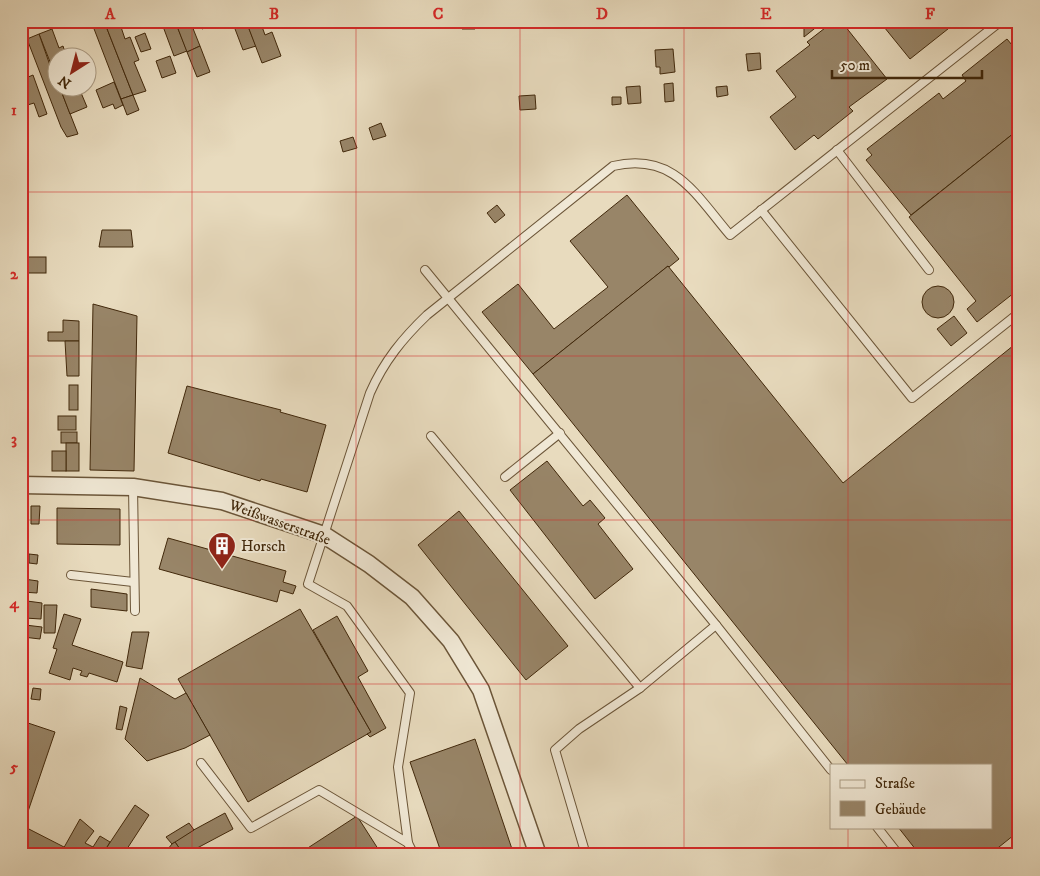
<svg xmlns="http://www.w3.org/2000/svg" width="1040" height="876" font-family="'IM FELL DW Pica',serif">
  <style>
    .building { fill: #988568; stroke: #41280b }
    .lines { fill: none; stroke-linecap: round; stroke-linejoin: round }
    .lane-casing { stroke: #6b5538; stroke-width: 10 }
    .street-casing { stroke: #6b5538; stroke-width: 19 }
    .lane { stroke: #f0e8d5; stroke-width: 8 }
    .street { stroke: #f0e8d5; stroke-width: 16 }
    .grid { fill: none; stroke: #d62828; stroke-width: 1; stroke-opacity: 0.55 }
    .labels { text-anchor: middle; stroke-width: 4; stroke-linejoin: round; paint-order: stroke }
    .street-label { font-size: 15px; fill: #41280b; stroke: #f0e8d5 }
    .poi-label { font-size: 15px; fill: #41280b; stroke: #f0e8d5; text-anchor: start }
    .neatline { fill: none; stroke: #d62828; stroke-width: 2 }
    .grid-label { font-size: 16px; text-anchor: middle; font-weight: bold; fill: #d62828 }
  </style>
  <rect width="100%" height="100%" fill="#e8dbbe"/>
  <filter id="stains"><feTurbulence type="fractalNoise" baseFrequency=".004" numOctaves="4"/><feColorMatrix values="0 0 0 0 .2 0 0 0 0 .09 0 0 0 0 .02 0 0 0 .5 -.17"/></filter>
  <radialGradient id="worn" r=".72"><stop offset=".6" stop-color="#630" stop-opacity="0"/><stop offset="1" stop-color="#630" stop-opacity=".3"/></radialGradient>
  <g class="building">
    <path d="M91,21H104L133,95L121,99Z"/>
    <path d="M104,21H119L125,39L130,37L139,60L134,62L146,91L133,95Z"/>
    <path d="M161,21H175L187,51L174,56Z"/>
    <path d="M175,21H190L200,46L187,52Z"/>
    <path d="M199,21H211L213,25L202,29Z"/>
    <path d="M232,21H246L256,46L243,50Z"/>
    <path d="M246,21H260L265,35L272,32L281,56L262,63Z"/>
    <path d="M291,21H312L294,28Z"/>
    <path d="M396,21H404L405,27L398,28Z"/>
    <path d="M461,21H475V29H462Z"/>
    <path d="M804,21H824L804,37Z"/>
    <path d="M834,21H841L887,79L849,107L853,111L818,139L814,135L795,150L770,117L796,97L776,71L810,45L807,42Z"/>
    <path d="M882,21H958L910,59L880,22Z"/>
    <path d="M52,29L59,48L63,46L67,58H58V82L39,34Z"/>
    <path d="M145,33L151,49L141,52L135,37Z"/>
    <path d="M39,34L58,88H60L78,134L67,137L61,127L27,39Z"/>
    <path d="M1007,39L1012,45L1019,40V129L911,215L866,160L872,155L867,149L939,93L943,99L966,81L962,75Z"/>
    <path d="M200,46L210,72L197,77L187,52Z"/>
    <path d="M673,49L675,72L660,74V67H656L655,50Z"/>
    <path d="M760,53L761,69L748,71L746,54Z"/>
    <path d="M170,56L176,73L162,78L156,61Z"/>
    <path d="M33,75L47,114L39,117L34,103L21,107V80Z"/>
    <path d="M114,82L123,105L115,109L113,104L103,108L96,90Z"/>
    <path d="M673,83L674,101L665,102L664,84Z"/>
    <path d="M640,86L641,103L628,104L626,87Z"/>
    <path d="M727,86L728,95L717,97L716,87Z"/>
    <path d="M60,88H79L87,107L70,114Z"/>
    <path d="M133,95L139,110L127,115L121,99Z"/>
    <path d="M535,95L536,109L520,110L519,96Z"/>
    <path d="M612,97H621V104L612,105Z"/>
    <path d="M381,123L386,136L373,140L369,128Z"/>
    <path d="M1019,129V289L977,322L967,309L976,301L909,217Z"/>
    <path d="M21,133L24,142L25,150H21Z"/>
    <path d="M353,137L357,148L343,152L340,141Z"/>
    <path d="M627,195L679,259L669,267L668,266L533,374L482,312L518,284L554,329L608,287L570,241Z"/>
    <path d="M497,205L505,215L495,223L487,213Z"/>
    <path d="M102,230H131L133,247H99Z"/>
    <rect x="28" y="257" width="18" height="16"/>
    <path d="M668,266L843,483L1019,341V831L989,855H920L898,827H991V765H848L533,374Z"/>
    <circle cx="938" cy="302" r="16"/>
    <path d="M93,304L137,316L134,471L90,470Z"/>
    <path d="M954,316L967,333L951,346L937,329Z"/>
    <path d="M63,320L79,321V341H48V332H63Z"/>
    <path d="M65,341H79V376H67Z"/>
    <rect x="69" y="385" width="9" height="25"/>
    <path d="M187,386L281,410L280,412L326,425L307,492L261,479L260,481L168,453Z"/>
    <rect x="58" y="416" width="18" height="14"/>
    <rect x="61" y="432" width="16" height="11"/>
    <rect x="66" y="443" width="13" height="28"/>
    <rect x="52" y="451" width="14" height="20"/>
    <path d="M547,461L583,506L590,500L605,518L598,524L633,569L595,599L510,490Z"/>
    <path d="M31,506H40L39,524H31Z"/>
    <path d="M57,508L120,509V545L57,544Z"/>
    <path d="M459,511L568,646L526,680L418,545Z"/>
    <path d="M168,538L286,571L283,582L296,586L293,594L280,590L277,602L159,569Z"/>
    <path d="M29,554L38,555L37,564L29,563Z"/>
    <path d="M24,579L38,581L37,593L22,592Z"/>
    <path d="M91,589L127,594V611L91,607Z"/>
    <path d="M27,601L42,603L41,619L25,618Z"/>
    <path d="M44,605H57L55,633H44Z"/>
    <path d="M300,609L371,732L248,802L178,679Z"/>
    <path d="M64,614L81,619L72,645L123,662L117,682L89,673L87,677L80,675L82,671L73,668L70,680L49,673L57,649L53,648Z"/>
    <path d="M337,616L368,671L358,677L386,728L370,737L367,734L371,732L313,630Z"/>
    <path d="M25,625L42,627L40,639L23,637Z"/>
    <path d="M132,632H149L142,669L126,666Z"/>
    <path d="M140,678L175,699L186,693L210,735L185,748L147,761L125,739Z"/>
    <path d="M33,688L41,689L40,700L31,699Z"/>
    <path d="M120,706L127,708L122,730L116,729Z"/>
    <path d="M28,723L55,732L21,832V742Z"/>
    <path d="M475,739L514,855H442L410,762Z"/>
    <path d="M135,805L149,815L123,855H106L103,853Z"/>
    <path d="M225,813L233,829L184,855L175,842L177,839Z"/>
    <path d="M357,816L382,855H297Z"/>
    <path d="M80,819L94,831L85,843L93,847L100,836L110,842L102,855H69L62,851Z"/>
    <path d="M189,823L194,830L172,844L166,837Z"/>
    <path d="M23,826L64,847L60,855H21V832Z"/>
    <path d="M175,842L184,855H163L172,844Z"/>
    <path d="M249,848L255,855H240Z"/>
  </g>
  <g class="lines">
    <defs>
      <g id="lane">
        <path d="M837,150L929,270"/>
        <path d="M761,210L912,398L1019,313"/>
        <path d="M425,270L716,625L831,770"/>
        <path d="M431,436L640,688L716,625"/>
        <path d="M505,477L560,433"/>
        <path d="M133,487L135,611"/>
        <path d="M71,575L133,582"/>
        <path d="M201,763L251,828L319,790L408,843"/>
        <path d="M877,827L899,855"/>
        <path d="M414,855L408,843L398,767L410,693L347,606L308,584L370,393C384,361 403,338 427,315L613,166C674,152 695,194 730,235L1001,21"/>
        <path d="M586,855L555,750L579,729L640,688"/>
      </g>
      <path id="street" d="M21,485L133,487L222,501L324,535L369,564L412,597L451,641L481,690L538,855"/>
    </defs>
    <use href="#lane" class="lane-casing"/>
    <use href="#street" class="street-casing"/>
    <use href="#lane" class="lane"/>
    <use href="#street" class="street"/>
  </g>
  <path class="grid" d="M192,21V855M356,21V855M520,21V855M684,21V855M848,21V765M21,192H1019M21,356H1019M21,520H1019M21,684H1019M848,827V855"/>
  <defs>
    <symbol id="building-pin" viewBox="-11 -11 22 30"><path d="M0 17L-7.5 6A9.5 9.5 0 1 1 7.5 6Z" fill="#8f2418" stroke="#f0e8d5"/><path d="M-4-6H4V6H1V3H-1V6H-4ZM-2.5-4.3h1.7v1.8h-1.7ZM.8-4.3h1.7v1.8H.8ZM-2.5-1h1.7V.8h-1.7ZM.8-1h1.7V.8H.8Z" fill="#fff"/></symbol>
  </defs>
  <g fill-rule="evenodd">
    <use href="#building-pin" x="206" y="530" width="32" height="43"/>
  </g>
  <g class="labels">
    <g class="street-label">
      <text transform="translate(280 522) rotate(20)" y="5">Weißwasserstraße</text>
    </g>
    <g class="poi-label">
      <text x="241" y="551">Horsch</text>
    </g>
  </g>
  <rect width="1040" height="876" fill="none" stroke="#e8dbbe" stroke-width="55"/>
  <rect x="830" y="764" width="162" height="65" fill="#f0e8d5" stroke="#aa9b84"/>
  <rect x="840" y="780" width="25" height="8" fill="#f0e8d5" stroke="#aa9b84"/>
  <text x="875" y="788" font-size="15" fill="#41280b">Straße</text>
  <rect x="840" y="801" width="25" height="15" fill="#988568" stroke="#aa9b84"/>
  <text x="875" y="814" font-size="15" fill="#41280b">Gebäude</text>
  <g transform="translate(72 72) rotate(216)"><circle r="24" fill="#f0e8d5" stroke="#aa9b84"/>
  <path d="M0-4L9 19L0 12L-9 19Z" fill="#8f2418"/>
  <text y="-8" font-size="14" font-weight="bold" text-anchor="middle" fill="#41280b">N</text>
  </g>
  <path d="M832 70v8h150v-8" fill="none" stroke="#41280b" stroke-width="2.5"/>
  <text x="840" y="70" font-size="15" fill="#41280b" stroke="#f0e8d5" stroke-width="4" paint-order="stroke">50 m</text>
  <rect x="28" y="28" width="984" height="820" class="neatline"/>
  <g class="grid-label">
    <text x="110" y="19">A</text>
    <text x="274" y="19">B</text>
    <text x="438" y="19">C</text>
    <text x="602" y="19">D</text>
    <text x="766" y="19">E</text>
    <text x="930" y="19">F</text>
    <text x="14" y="115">1</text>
    <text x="14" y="279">2</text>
    <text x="14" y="444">3</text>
    <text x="14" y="608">4</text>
    <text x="14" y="772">5</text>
  </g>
  <rect width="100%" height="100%" filter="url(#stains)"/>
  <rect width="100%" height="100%" fill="url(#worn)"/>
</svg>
